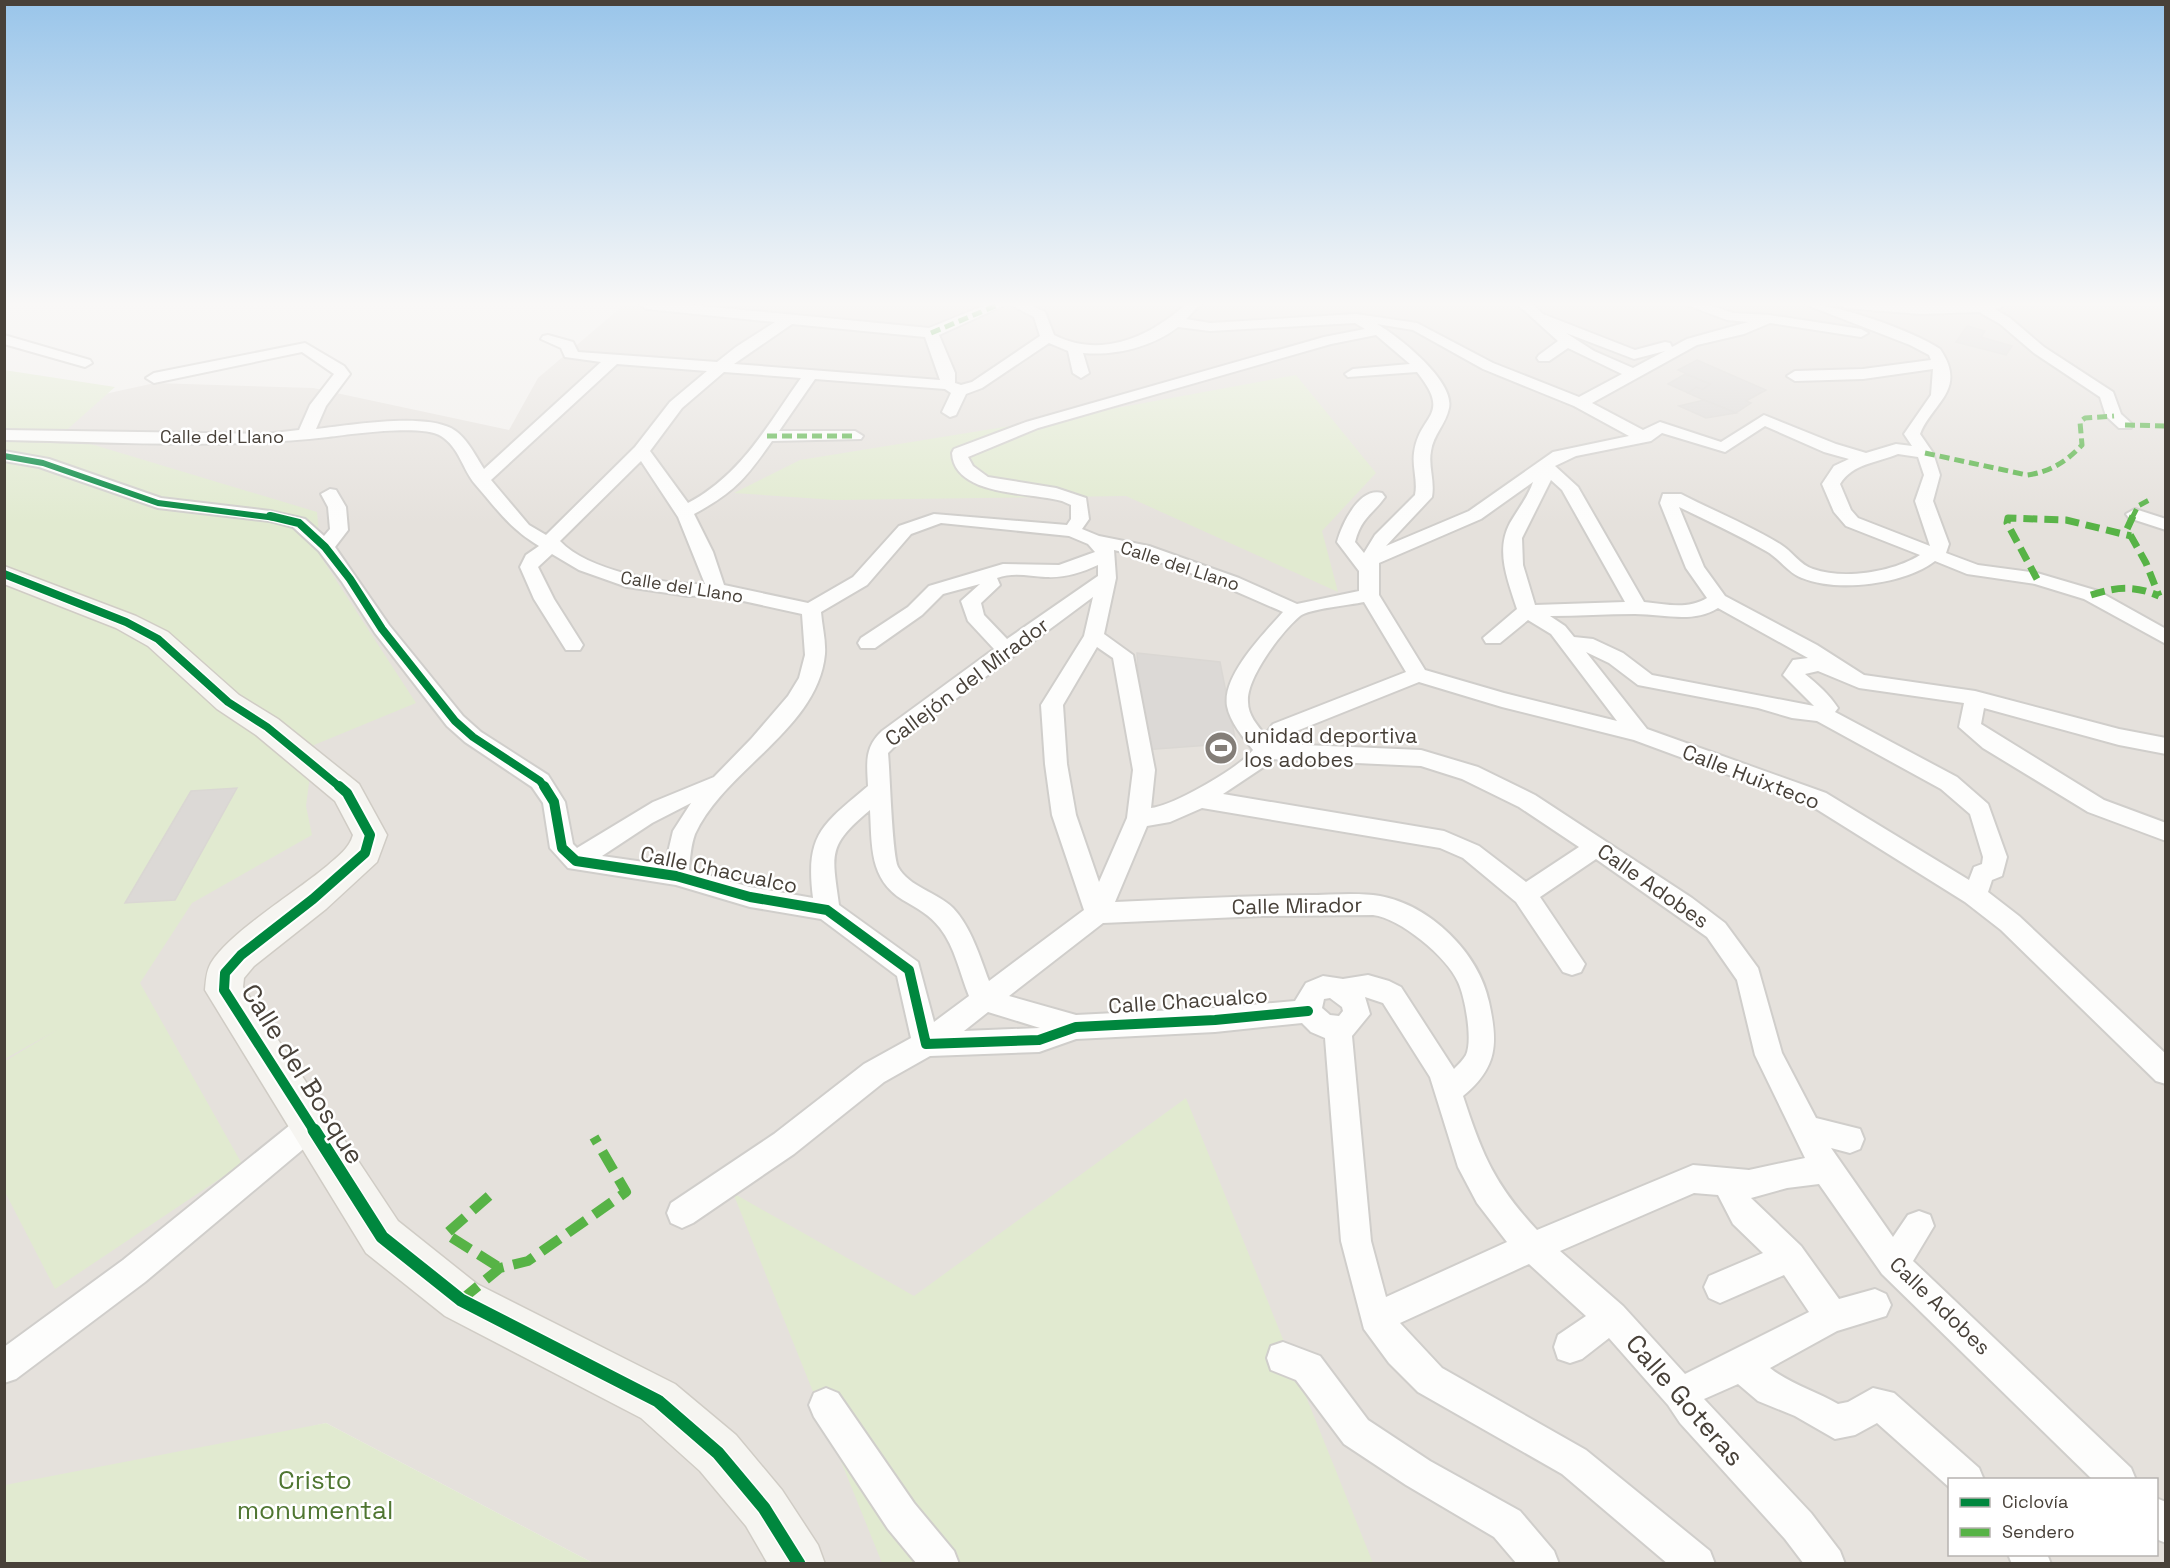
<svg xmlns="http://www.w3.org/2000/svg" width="2170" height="1568" font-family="'Space Grotesk',sans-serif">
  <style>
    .residential { fill: #e5e1dc; fill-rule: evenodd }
    .green { fill: #e1ead0 }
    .building { fill: #dcd9d6; stroke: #dad7d3; stroke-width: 1.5 }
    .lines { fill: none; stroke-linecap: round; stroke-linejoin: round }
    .street-casing { stroke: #d0cecb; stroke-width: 4 }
    .secondary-casing { stroke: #d0ccc5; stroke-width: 3 }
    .street { fill: #fdfdfc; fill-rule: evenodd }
    .secondary { fill: #f6f5f1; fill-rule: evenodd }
    .quiet-far2 { stroke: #57b346; stroke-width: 5; stroke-dasharray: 10 5; stroke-linecap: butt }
    .quiet-far1 { stroke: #57b346; stroke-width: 7; stroke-dasharray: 14 7; stroke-linecap: butt }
    .quiet { stroke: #57b346; stroke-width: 10; stroke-dasharray: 22 10; stroke-linecap: butt }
    .cycleway-far3-casing { stroke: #fff; stroke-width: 8 }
    .cycleway-far2-casing { stroke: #fff; stroke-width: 11 }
    .cycleway-far1-casing { stroke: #fff; stroke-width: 14 }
    .cycleway-casing { stroke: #fff; stroke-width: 16 }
    .cycleway-far3 { stroke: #00873e; stroke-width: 6 }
    .cycleway-far2 { stroke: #00873e; stroke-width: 8 }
    .cycleway-far1 { stroke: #00873e; stroke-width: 10 }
    .cycleway { stroke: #00873e; stroke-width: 13 }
    .labels { text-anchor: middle; stroke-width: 5; stroke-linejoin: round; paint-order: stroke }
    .far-street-label { font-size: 18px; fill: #484139; stroke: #fff }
    .street-label { font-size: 21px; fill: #484139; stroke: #fff }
    .poi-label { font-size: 21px; fill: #484139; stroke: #fff; text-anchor: start }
    .near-street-label { font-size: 26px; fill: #484139; stroke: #fff }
    .near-park-label { font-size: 26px; fill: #4f7631; stroke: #fff }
  </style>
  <rect width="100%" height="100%" fill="#f2f0ed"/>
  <path class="residential" d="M625,304H2165V1563H593L326,1423L5,1499L4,416L155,383L313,388L509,430L538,378ZM1950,1480H2156V1554H1950Z"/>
  <g class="green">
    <path d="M4,370L115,387L61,435L317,512L321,557L416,703L314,745L306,806L312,835L192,903L140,983L242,1164L55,1289L5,1192V1061L57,1030L5,1059Z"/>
    <path d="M1296,375L1376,473L1322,531L1338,592L1126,496L835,500L734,493L800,460L1073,416Z"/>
    <path d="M1186,1098L1373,1563H882L733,1193L914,1296Z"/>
    <path d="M326,1423L593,1563H5V1485Z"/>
  </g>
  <g class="building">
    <path d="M1967,326L1985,331L1981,337L2012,346L2006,355L1956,342Z"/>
    <path d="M1697,360L1766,390L1746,401L1751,403L1736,413L1704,400L1688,393L1696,387L1703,389L1710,384L1678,370Z"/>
    <path d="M1685,374L1710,384L1703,389L1696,387L1688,393L1668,384Z"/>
    <path d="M1704,400L1736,413L1706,418L1679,406Z"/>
    <path d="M1137,653L1220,662L1236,743L1143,750Z"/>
    <path d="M237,788L175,900L125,903L191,791Z"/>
  </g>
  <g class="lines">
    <defs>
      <g id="street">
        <path d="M681,304L929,328L988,304H1007L939,335L955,373V383L961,385L972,382L1040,336L1034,317L1009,304H1028L1045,312L1054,335C1101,359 1150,337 1186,304H1201L1186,319L1210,323L1356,314L1417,323L1493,363L1579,397L1622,374L1568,348L1549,361H1539L1537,358L1539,355L1558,341L1517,304H1532L1543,314L1635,350L1665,342L1670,343L1672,347L1687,339L1748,322L1727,320L1684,304H1706L1733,313L1769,315L1861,329L1868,333L1861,337L1770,323L1744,334L1697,345L1592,403L1643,430L1660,422L1721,442L1764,415L1836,444L1866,453L1896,444L1912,446L1904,434L1931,395L1933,369L1863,379L1795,381L1787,376L1795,371L1863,369L1931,360L1929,355L1910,345L1804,304C1838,304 1911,330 1940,349C1968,390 1932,403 1920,434L1933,453L1940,475L1933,501L1949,544L1946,553L1978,565L2037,573L2098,591L2166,629V644L2084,599L2035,584L1967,574L1935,561C1905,584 1838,593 1802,578C1788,573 1779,558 1766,551C1738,535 1708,521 1679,507L1704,567L1725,596L1817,645L1864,675L1975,691L2119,729L2166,738V754L2119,745L1984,708L1981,724L2104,800L2166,823V841L2088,812L1983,748L1959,727L1964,703L1859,688L1818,671L1805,674C1817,684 1829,694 1838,708L1835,712L1957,777L1988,804L2007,857L2002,876L1992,880L1988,892L2019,916L2166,1054V1084L2156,1081L2001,930L1965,902L1810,805L1634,740L1502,707L1419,682L1289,734L1281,744L1421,750L1478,767L1535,795L1692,898L1725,923L1758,968L1782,1053L1816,1118L1860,1129L1864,1139L1860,1149L1850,1153L1831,1148L1893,1237L1908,1215L1919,1211L1930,1215L1934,1226L1913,1261L2131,1468L2136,1480H2093L1882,1274L1819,1184L1787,1188L1751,1198L1801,1246L1839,1299L1875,1289L1886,1294L1891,1305L1886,1316L1837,1331L1770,1368C1790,1384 1816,1391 1838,1404L1848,1402L1873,1388L1894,1393L1979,1468L1984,1480H1950V1488L1877,1423L1855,1435L1835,1439L1795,1416L1758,1401L1738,1384L1704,1399L1811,1513L1840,1551L1845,1564H1804L1785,1539L1680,1423L1668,1405L1609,1338L1582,1359L1570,1363L1558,1359L1554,1347L1558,1335L1586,1316L1529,1264L1400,1323L1442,1368L1586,1450L1710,1551L1715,1564H1668L1562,1474L1418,1392L1389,1363L1364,1329L1341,1241L1325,1038L1311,1032L1302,1023L1215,1032L1076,1039L1039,1052L930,1056L884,1082L794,1154L693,1223L682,1228L671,1223L667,1213L671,1203L774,1134L864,1064L911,1038L897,976L821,919L750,907L676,885L568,868L550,848L543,803L532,787L465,742L447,726L375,633L342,582L319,551L293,527L270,521L158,508L39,467L4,461V451L49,459L161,498L270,511L305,519L324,536L330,529L328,507L321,494L330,489L336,490L346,507L348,530L335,547L389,625L463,716L481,732L548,775L565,802L573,844L577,848L653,802L714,777L751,739L788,696L799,678L805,655L802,614L716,595L688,596L627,587L579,570L552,554L538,567L554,599L583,645L580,650H566L534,599L520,567L526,555L539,546C509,528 497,509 475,484C463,470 459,447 441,436C422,424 352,434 328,437C221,449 112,442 4,440V430L265,434L299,430L310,405L334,374L302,352L154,383L146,378L154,373L305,343L344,366L350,374L326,406L316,429C350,425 421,413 451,428C466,436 475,455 484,469L601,362L565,357L561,348L541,339L543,336L548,335L573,342L578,352L717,362L736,347L775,322L647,309L640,305ZM1355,323L1365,329L1324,337L1026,422L954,449L952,453C954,497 1032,492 1062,501L1071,505V519L1067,525L934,514L899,526L853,577L808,603L724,585L713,552L694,514C735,492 746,478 772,441L861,439L863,436L855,431H779L815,379L945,389L951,393L942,412L950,417L956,415L966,394L982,388L1049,343L1068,351L1073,373L1081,378L1089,373L1083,353C1116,356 1152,347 1178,327L1210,331ZM792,324L925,337L940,380L734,364ZM1377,324L1413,330L1483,369L1574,406L1629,436L1553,452L1469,511L1386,546L1432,497C1435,481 1428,466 1431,451C1433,435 1446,424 1449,408C1455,381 1398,336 1377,324ZM1566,333L1634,359L1665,351L1633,368L1594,351ZM1376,335L1410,364L1353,369L1345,374L1348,377L1417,372C1453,417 1419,413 1414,453C1412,467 1418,481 1415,495L1375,535L1364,553L1355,542C1361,518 1372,515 1385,497L1382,493C1359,487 1342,524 1337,542L1359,571V591L1297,604L1239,578L1149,546L1099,536L1082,529L1089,519L1086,498L1056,488L988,477L973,466L968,457L1038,428L1331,344ZM617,364L707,371L670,402L635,447L546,535L529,525L491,480ZM724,372L801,378C767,426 741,475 688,503L650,451L682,408ZM1765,426L1824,452L1849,459L1834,466L1822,484L1834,512L1846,526L1920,555C1893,572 1844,580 1813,569C1800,565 1792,551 1780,544C1749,525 1714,511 1681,494H1663L1660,503L1686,568L1707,598C1687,610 1666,604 1644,602L1578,487L1555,466L1576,456L1651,441L1662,433L1725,452ZM1898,454L1918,457L1924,475L1915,501L1930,546L1858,518L1851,510L1840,484C1853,463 1877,463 1898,454ZM641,461L678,517L705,584C665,585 588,571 560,541ZM1551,480L1562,490L1625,602L1535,605L1523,565L1522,538ZM1533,482C1528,497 1518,509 1510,523C1495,551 1508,581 1517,609L1483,638L1486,643H1500L1528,620L1551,634L1617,721L1504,693L1425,670L1379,595V563L1481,519ZM941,523L1069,536L1088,544L1095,552L1059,565L1003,564L929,586L908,607L861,638L858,643L861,648H875L922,615L943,594L980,584L961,601L968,621L994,649L882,731C864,748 867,763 868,786C822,825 805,834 813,898L750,887L689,870C690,858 691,845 695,834C724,770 818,729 825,654C826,640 822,626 821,612L867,585L911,534ZM1114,550C1172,562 1228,588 1283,612C1264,634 1222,675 1227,706C1230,722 1243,737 1253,750C1239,768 1173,806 1151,808L1155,770L1133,655L1104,634L1116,578ZM1098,565V576L1007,639L984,615L981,603L1000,585L997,578C1013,572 1029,576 1046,577C1064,578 1081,573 1098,565ZM1093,597L1084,636L1041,705L1045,764L1052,815L1084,910L989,981C980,957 971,927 953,908C937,892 909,887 898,867C892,854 890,773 888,753L903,738ZM1364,602L1406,672L1273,724L1265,735C1257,725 1248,715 1248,702C1246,678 1282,631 1300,616C1309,609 1350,605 1364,602ZM1718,608L1808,658L1793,660L1783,675L1814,706L1652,675L1623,653L1593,639L1574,637L1565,626L1550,616C1578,616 1607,614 1635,614C1664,614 1692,624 1718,608ZM1097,647L1113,658L1133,770L1127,818L1099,882L1076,815L1067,764L1063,705ZM1586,652L1609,663L1638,685L1758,708L1792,718L1817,721L1941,789L1970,814L1983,857L1982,864L1974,867L1969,880L1826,793L1647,729ZM1270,759L1421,766L1462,779L1519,807L1579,847L1526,882L1479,846L1444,831L1223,794L1265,766ZM691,803L673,831L665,865L602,856L652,823ZM1202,808L1440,848L1463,858L1516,902L1563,972L1572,975L1581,972L1585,964L1540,897L1596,859L1707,937L1737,980L1755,1055L1805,1158L1749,1170L1693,1165L1537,1230C1494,1184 1482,1154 1463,1096C1498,1067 1498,1043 1489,1002C1479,953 1430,905 1380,896C1357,892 1331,895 1307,895C1243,896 1179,899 1115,902L1147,826L1170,822ZM870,810C872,846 869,879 903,900C917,908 930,915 940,928C955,947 960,974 969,996L934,1022L918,962L839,905C832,853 827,846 870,810ZM1373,915C1400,918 1447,957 1458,982C1465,997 1473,1040 1466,1055C1463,1060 1458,1065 1454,1069L1401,987L1389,981L1368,975L1343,979L1323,976L1306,983L1295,1001L1215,1008L1076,1015L1009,996L1103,923L1262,916ZM1365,997L1383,1003L1430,1077L1458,1167L1477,1203L1507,1242L1386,1297L1371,1241L1352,1036L1370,1014ZM1330,998L1342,1007L1343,1011L1339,1016L1330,1015L1322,1008L1324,999ZM988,1012L1040,1028L964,1031ZM1694,1193L1718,1195L1733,1224L1763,1253L1709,1276L1704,1287L1709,1298L1720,1303L1784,1275L1809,1312L1685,1374L1623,1306L1560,1251Z"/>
        <path d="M1838,304H2002L2001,308L1995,309L2010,318L2044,347L2113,392L2121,414L2133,425L2131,428H2119L2106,416L2100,397L2034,353L2000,324L1979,312L1921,314L1845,308Z"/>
        <path d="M4,335L90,360L92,363L85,367L4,344Z"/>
        <path d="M2135,509L2166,519V530L2129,518L2126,514Z"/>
        <path d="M310,1113L320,1117L324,1126L320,1135L145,1282L16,1379L4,1383V1347L123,1260L300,1117Z"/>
        <path d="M1283,1342L1320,1356L1368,1420L1430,1461L1520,1511L1554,1551L1559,1564H1517L1494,1537L1406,1485L1344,1444L1296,1380L1271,1370L1267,1358L1271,1346Z"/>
        <path d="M826,1388L838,1393L914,1503L954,1551L959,1564H917L888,1529L814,1417L809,1405L814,1393Z"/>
        <path d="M2156,1498L2166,1502V1543L2156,1539Z"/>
        <path d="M2008,1554H2047L2051,1564H2012Z"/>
      </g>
      <path id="secondary" d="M4,566L136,616L168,632L239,695L278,719L359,784L387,835L377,862L326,909L254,966L244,978L243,987L398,1221L477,1284L675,1384L736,1435L782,1490L818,1545L825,1564H768L746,1526L700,1471L641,1418L445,1316L366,1253L205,990C206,980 206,972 211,963C230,932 296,892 327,866C338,856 349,849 353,835L335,801L256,735L217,709L148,646L116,628L4,584Z"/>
    </defs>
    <use href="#street" class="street-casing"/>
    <use href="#secondary" class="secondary-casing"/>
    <use href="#street" class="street"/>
    <use href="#secondary" class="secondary"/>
    <g class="quiet-far2">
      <path d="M931,333L1000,304"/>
      <path d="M2125,425L2166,426"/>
      <path d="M767,436H855"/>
      <path d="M1925,453L2027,475C2050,472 2066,462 2082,445L2080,422L2085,418L2114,416"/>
      <path d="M2132,518L2138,506L2151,499"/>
    </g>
    <g class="quiet-far1">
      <path d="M2133,516L2127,529L2146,563L2159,596"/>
      <path d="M2037,579L2007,523L2008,518L2066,520L2131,536"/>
      <path d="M2091,595C2116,587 2134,585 2159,596"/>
    </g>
    <g class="quiet">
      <path d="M489,1196L446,1234L500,1268"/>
      <path d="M461,1300L500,1268L528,1261L626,1192L594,1137"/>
    </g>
    <defs>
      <path id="cycleway-far3" d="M4,456L43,463L158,503L276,518"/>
      <g id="cycleway-far2">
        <path d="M270,516L299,523L325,547L350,579L382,629L455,721L473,737L540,781L545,788"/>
        <path d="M4,574L126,622L158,639L228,702L267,727L341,788"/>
      </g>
      <g id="cycleway-far1">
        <path d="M544,786L554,802L562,848L576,861L676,876L750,897L827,910L909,970L926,1044L1039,1040L1076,1027L1215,1020L1308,1011"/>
        <path d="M315,1132L224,990L225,973L241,955L313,899L365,853L370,835L347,793L339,786"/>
      </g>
      <path id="cycleway" d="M314,1130L382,1237L461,1300L658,1401L718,1453L764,1508L799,1564"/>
    </defs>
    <use href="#cycleway-far3" class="cycleway-far3-casing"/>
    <use href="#cycleway-far2" class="cycleway-far2-casing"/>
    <use href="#cycleway-far1" class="cycleway-far1-casing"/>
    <use href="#cycleway" class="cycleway-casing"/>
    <use href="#cycleway-far3" class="cycleway-far3"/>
    <use href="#cycleway-far2" class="cycleway-far2"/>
    <use href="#cycleway-far1" class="cycleway-far1"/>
    <use href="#cycleway" class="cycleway"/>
  </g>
  <linearGradient id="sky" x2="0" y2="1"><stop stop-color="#99c5ea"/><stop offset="0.58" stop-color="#f9f8f7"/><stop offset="1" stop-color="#f9f8f7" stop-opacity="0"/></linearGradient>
  <rect width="2170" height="524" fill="url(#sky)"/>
  <defs>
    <symbol id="stadium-disc" viewBox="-11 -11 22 22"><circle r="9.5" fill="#847e78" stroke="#fff"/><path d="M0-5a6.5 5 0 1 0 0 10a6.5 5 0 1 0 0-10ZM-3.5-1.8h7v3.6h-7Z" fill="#fff"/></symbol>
  </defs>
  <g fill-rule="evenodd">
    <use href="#stadium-disc" x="1202" y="729" width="38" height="38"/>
  </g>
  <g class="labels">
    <g class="far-street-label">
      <text x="222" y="443">Calle del Llano</text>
      <text transform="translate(1180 566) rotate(18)" y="6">Calle del Llano</text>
      <text transform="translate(682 587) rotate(9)" y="6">Calle del Llano</text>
    </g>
    <g class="street-label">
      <text transform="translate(967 682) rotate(-37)" y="7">Callejón del Mirador</text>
      <text transform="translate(1751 777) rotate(21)" y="7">Calle Huixteco</text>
      <text transform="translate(719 870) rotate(12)" y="7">Calle Chacualco</text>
      <text transform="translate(1653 886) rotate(35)" y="7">Calle Adobes</text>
      <text transform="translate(1297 906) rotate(-1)" y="7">Calle Mirador</text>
      <text transform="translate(1188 1001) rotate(-4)" y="7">Calle Chacualco</text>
      <text transform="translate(1940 1306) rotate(44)" y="7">Calle Adobes</text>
    </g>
    <g class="poi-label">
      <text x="1244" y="743">unidad deportiva<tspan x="1244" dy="24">los adobes</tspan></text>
    </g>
    <g class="near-street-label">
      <text transform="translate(303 1074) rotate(58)" y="9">Calle del Bosque</text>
      <text transform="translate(1685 1400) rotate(49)" y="9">Calle Goteras</text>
    </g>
    <g class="near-park-label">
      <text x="315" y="1489">Cristo<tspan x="315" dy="30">monumental</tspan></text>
    </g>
  </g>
  <rect width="2170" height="1568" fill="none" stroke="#484139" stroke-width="12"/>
  <rect x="1948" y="1478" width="210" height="78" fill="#ffffff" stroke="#b6b3b0" stroke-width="1.5"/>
  <rect x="1960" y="1498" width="30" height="9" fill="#00873e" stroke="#b6b3b0" stroke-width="1.5"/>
  <text x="2002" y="1508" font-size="18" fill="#484139">Ciclovía</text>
  <rect x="1960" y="1528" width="30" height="9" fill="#57b346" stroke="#b6b3b0" stroke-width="1.5"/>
  <text x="2002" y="1538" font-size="18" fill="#484139">Sendero</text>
</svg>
